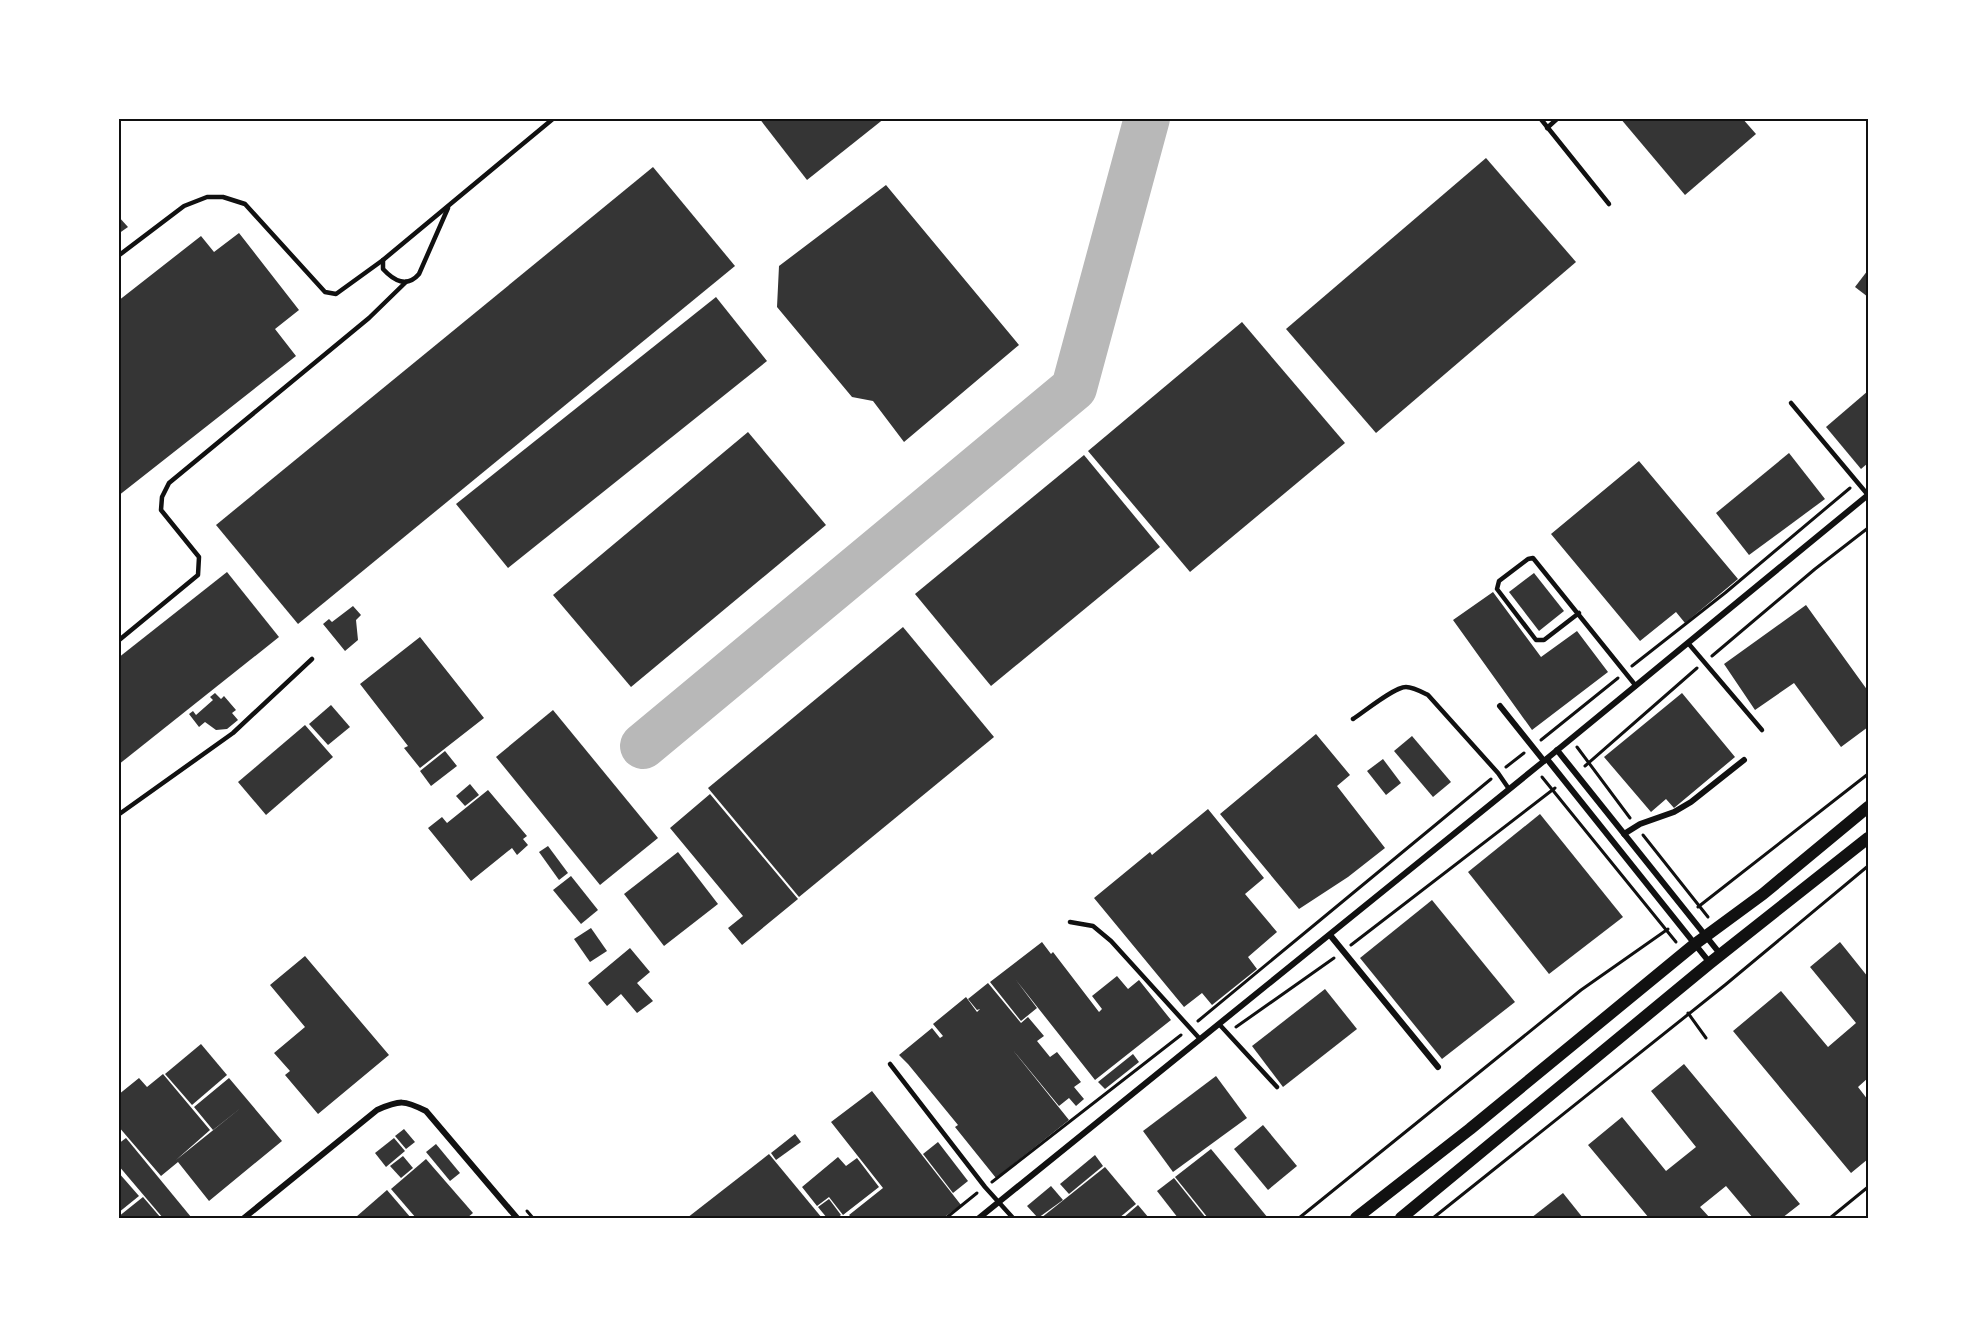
<svg xmlns="http://www.w3.org/2000/svg" width="1987" height="1337" font-family="'Source Sans 3',sans-serif">
  <style>
    .lines { fill: none; stroke-linecap: round; stroke-linejoin: round }
    .taxiway { stroke: #b8b8b8; stroke-width: 46 }
    .building { fill: #353535 }
    .path { stroke: #111; stroke-width: 3 }
    .service { stroke: #111; stroke-width: 4.5 }
    .minor { stroke: #111; stroke-width: 6 }
    .secondary { stroke: #111; stroke-width: 12 }
    .neatline { fill: none; stroke: #111; stroke-width: 2 }
  </style>
  <rect width="100%" height="100%" fill="#fff"/>
  <g class="lines">
    <path class="taxiway" d="M643,746L1074,388L1147,118"/>
  </g>
  <g class="building">
    <path d="M759,118H885L807,180Z"/>
    <path d="M1620,118H1742L1756,134L1685,195Z"/>
    <path d="M1486,158L1576,262L1376,433L1286,329Z"/>
    <path d="M653,167L735,266L298,624L216,525Z"/>
    <path d="M886,185L1019,345L904,442L873,401L852,397L777,307L779,266Z"/>
    <path d="M118,216L128,227L118,234Z"/>
    <path d="M239,233L299,310L275,329L296,356L118,496V301L201,236L214,252Z"/>
    <path d="M1868,270V297L1855,287Z"/>
    <path d="M716,297L767,361L508,568L456,504Z"/>
    <path d="M1242,322L1345,443L1190,572L1088,451Z"/>
    <path d="M1868,391V463L1861,469L1826,427Z"/>
    <path d="M748,432L826,525L631,687L553,595Z"/>
    <path d="M1789,453L1825,499L1749,555L1716,513Z"/>
    <path d="M1084,455L1160,547L991,686L915,594Z"/>
    <path d="M1639,461L1738,579L1685,623L1676,612L1640,641L1551,534Z"/>
    <path d="M227,572L279,637L118,765V658Z"/>
    <path d="M1534,573L1564,611L1539,631L1509,592Z"/>
    <path d="M1493,592L1541,657L1577,631L1608,672L1532,730L1453,620Z"/>
    <path d="M1806,605L1868,691V727L1841,747L1794,683L1755,710L1724,664Z"/>
    <path d="M353,606L361,615L356,620L358,640L345,651L323,624L329,619L332,622Z"/>
    <path d="M903,627L994,737L799,897L708,788Z"/>
    <path d="M420,637L484,718L420,768L404,748L408,746L360,684Z"/>
    <path d="M215,693L221,699L224,696L236,710L232,713L238,720L227,729L216,730L205,722L199,727L189,714L193,711L196,715L213,700L210,697Z"/>
    <path d="M1682,693L1735,757L1674,808L1666,799L1651,812L1604,757Z"/>
    <path d="M331,705L350,727L328,745L309,724Z"/>
    <path d="M553,710L658,838L600,885L496,757Z"/>
    <path d="M305,725L333,757L266,815L238,782Z"/>
    <path d="M1316,734L1350,775L1337,786L1385,848L1348,877L1299,909L1220,814Z"/>
    <path d="M1412,736L1451,782L1433,797L1394,751Z"/>
    <path d="M445,751L457,766L431,786L420,771Z"/>
    <path d="M1383,759L1401,783L1386,795L1367,771Z"/>
    <path d="M470,784L479,795L465,806L456,796Z"/>
    <path d="M488,790L527,836L523,839L528,845L517,855L512,848L471,881L428,828L442,817L447,823Z"/>
    <path d="M710,794L798,899L742,945L728,928L743,916L670,828Z"/>
    <path d="M1208,809L1264,878L1245,894L1277,932L1248,957L1257,969L1212,1005L1202,993L1184,1007L1094,898L1150,852L1152,855Z"/>
    <path d="M1540,814L1623,917L1549,974L1468,872Z"/>
    <path d="M548,846L568,873L559,880L539,852Z"/>
    <path d="M678,852L718,904L664,946L624,894Z"/>
    <path d="M571,876L598,910L581,924L553,890Z"/>
    <path d="M1432,900L1515,1002L1442,1059L1360,958Z"/>
    <path d="M591,928L607,951L590,962L574,939Z"/>
    <path d="M1042,942L1051,954L1053,952L1099,1012L1102,1009L1092,996L1117,976L1128,989L1139,980L1171,1020L1095,1080L1016,980L1037,1008L1021,1021L990,982Z"/>
    <path d="M1840,942L1868,977V1078L1858,1087L1868,1100V1159L1851,1173L1733,1031L1781,991L1828,1047L1856,1023L1810,967Z"/>
    <path d="M630,948L650,972L637,983L653,1001L637,1013L621,994L607,1006L588,983Z"/>
    <path d="M305,956L389,1055L318,1114L285,1075L290,1071L274,1053L305,1027L270,985Z"/>
    <path d="M988,983L1021,1023L1028,1017L1044,1036L1037,1041L1050,1057L1057,1052L1081,1082L1074,1087L1084,1099L1076,1106L1069,1098L1059,1106L1012,1049L1069,1120L996,1178L955,1127L958,1125L908,1064L899,1055L932,1028L940,1038L943,1036L933,1024L966,997L977,1012L980,1009L977,1010L968,999Z"/>
    <path d="M1325,989L1357,1029L1283,1087L1252,1046Z"/>
    <path d="M201,1044L227,1075L192,1105L165,1074Z"/>
    <path d="M1133,1054L1139,1062L1105,1089L1098,1082Z"/>
    <path d="M1684,1064L1800,1204L1782,1218H1753L1726,1186L1700,1207L1710,1218H1649L1588,1145L1622,1117L1666,1171L1696,1147L1651,1091Z"/>
    <path d="M163,1074L210,1130L176,1160L242,1107L213,1130L194,1107L229,1078L282,1141L209,1201L178,1162L161,1176L118,1126V1095L139,1078L147,1087Z"/>
    <path d="M1216,1076L1247,1118L1173,1172L1143,1131Z"/>
    <path d="M872,1091L961,1205L943,1218H852L849,1215L883,1188L831,1122Z"/>
    <path d="M1263,1125L1297,1166L1268,1190L1234,1149Z"/>
    <path d="M404,1129L415,1142L406,1149L395,1136Z"/>
    <path d="M795,1134L801,1142L776,1160L771,1153Z"/>
    <path d="M126,1138L191,1217L189,1218H163L118,1165V1144Z"/>
    <path d="M394,1138L405,1151L386,1167L375,1153Z"/>
    <path d="M938,1142L968,1181L953,1193L923,1154Z"/>
    <path d="M436,1144L460,1173L450,1181L426,1152Z"/>
    <path d="M1211,1149L1268,1218H1208L1175,1177Z"/>
    <path d="M769,1154L822,1218H687Z"/>
    <path d="M1095,1155L1103,1166L1069,1194L1060,1184Z"/>
    <path d="M403,1156L413,1168L401,1178L390,1166Z"/>
    <path d="M838,1157L846,1166L857,1158L879,1187L843,1215L829,1197L817,1206L802,1187Z"/>
    <path d="M426,1159L473,1213L467,1218H416L391,1189Z"/>
    <path d="M1105,1167L1136,1204L1119,1218H1041Z"/>
    <path d="M118,1172L139,1196L118,1213Z"/>
    <path d="M1174,1178L1206,1218H1178L1157,1191Z"/>
    <path d="M1051,1186L1063,1200L1038,1218L1027,1206Z"/>
    <path d="M387,1190L411,1218H357L356,1217Z"/>
    <path d="M1563,1193L1583,1218H1531Z"/>
    <path d="M143,1197L161,1218H118V1217Z"/>
    <path d="M829,1199L841,1215L837,1218H827L818,1207Z"/>
    <path d="M1138,1205L1149,1218H1123Z"/>
  </g>
  <g class="lines">
    <g class="path">
      <path d="M1712,656L1815,569L1868,528"/>
      <path d="M1632,666L1725,593L1850,488"/>
      <path d="M1541,740L1618,678"/>
      <path d="M1577,747L1630,818"/>
      <path d="M1585,766L1697,668"/>
      <path d="M1506,767L1524,753"/>
      <path d="M1542,777L1676,942"/>
      <path d="M1643,835L1708,917"/>
      <path d="M1698,907L1868,774"/>
      <path d="M1351,945L1555,788"/>
      <path d="M1688,1013L1706,1038"/>
      <path d="M1198,1021L1491,779"/>
      <path d="M1236,1027L1334,958"/>
      <path d="M992,1182L1181,1035"/>
      <path d="M527,1211L533,1218"/>
      <path d="M946,1218L977,1193"/>
      <path d="M1299,1218L1581,990L1668,929"/>
      <path d="M1433,1218L1725,985L1868,866"/>
      <path d="M1830,1218L1868,1187"/>
    </g>
    <g class="service">
      <path d="M1540,118L1609,204"/>
      <path d="M1547,128L1558,118"/>
      <path d="M118,256L184,206L207,197H223L245,204L325,292L336,294L383,260L554,118"/>
      <path d="M383,260V269C394,281 407,288 419,274L448,208"/>
      <path d="M1791,403L1868,495"/>
      <path d="M1579,613L1544,640H1536L1497,589L1499,581L1528,559L1533,558L1636,686"/>
      <path d="M118,641L198,575L199,557L161,510L162,497L169,483L369,318L406,282"/>
      <path d="M1688,643L1762,730"/>
      <path d="M1353,719C1364,712 1394,687 1406,687C1413,687 1422,692 1428,695L1498,773L1509,789"/>
      <path d="M118,815L233,733L312,659"/>
      <path d="M1070,922L1093,926L1111,941L1200,1039"/>
      <path d="M1219,1024L1277,1087"/>
      <path d="M890,1064L985,1187L1013,1218"/>
    </g>
    <g class="minor">
      <path d="M1500,706L1544,761"/>
      <path d="M1557,750L1721,955"/>
      <path d="M1547,759L1710,963"/>
      <path d="M1624,834L1640,824L1674,812L1691,802L1744,760"/>
      <path d="M1330,935L1438,1067"/>
      <path d="M244,1218L377,1110C400,1100 404,1100 426,1111L517,1218"/>
      <path d="M979,1218L1544,761L1868,495"/>
    </g>
    <g class="secondary">
      <path d="M1356,1218L1470,1129L1695,944L1763,894L1868,807"/>
      <path d="M1401,1218L1710,963L1868,838"/>
    </g>
  </g>
  <rect width="1987" height="1337" fill="none" stroke="#ffffff" stroke-width="240"/>
  <rect x="120" y="120" width="1747" height="1097" class="neatline"/>
</svg>
